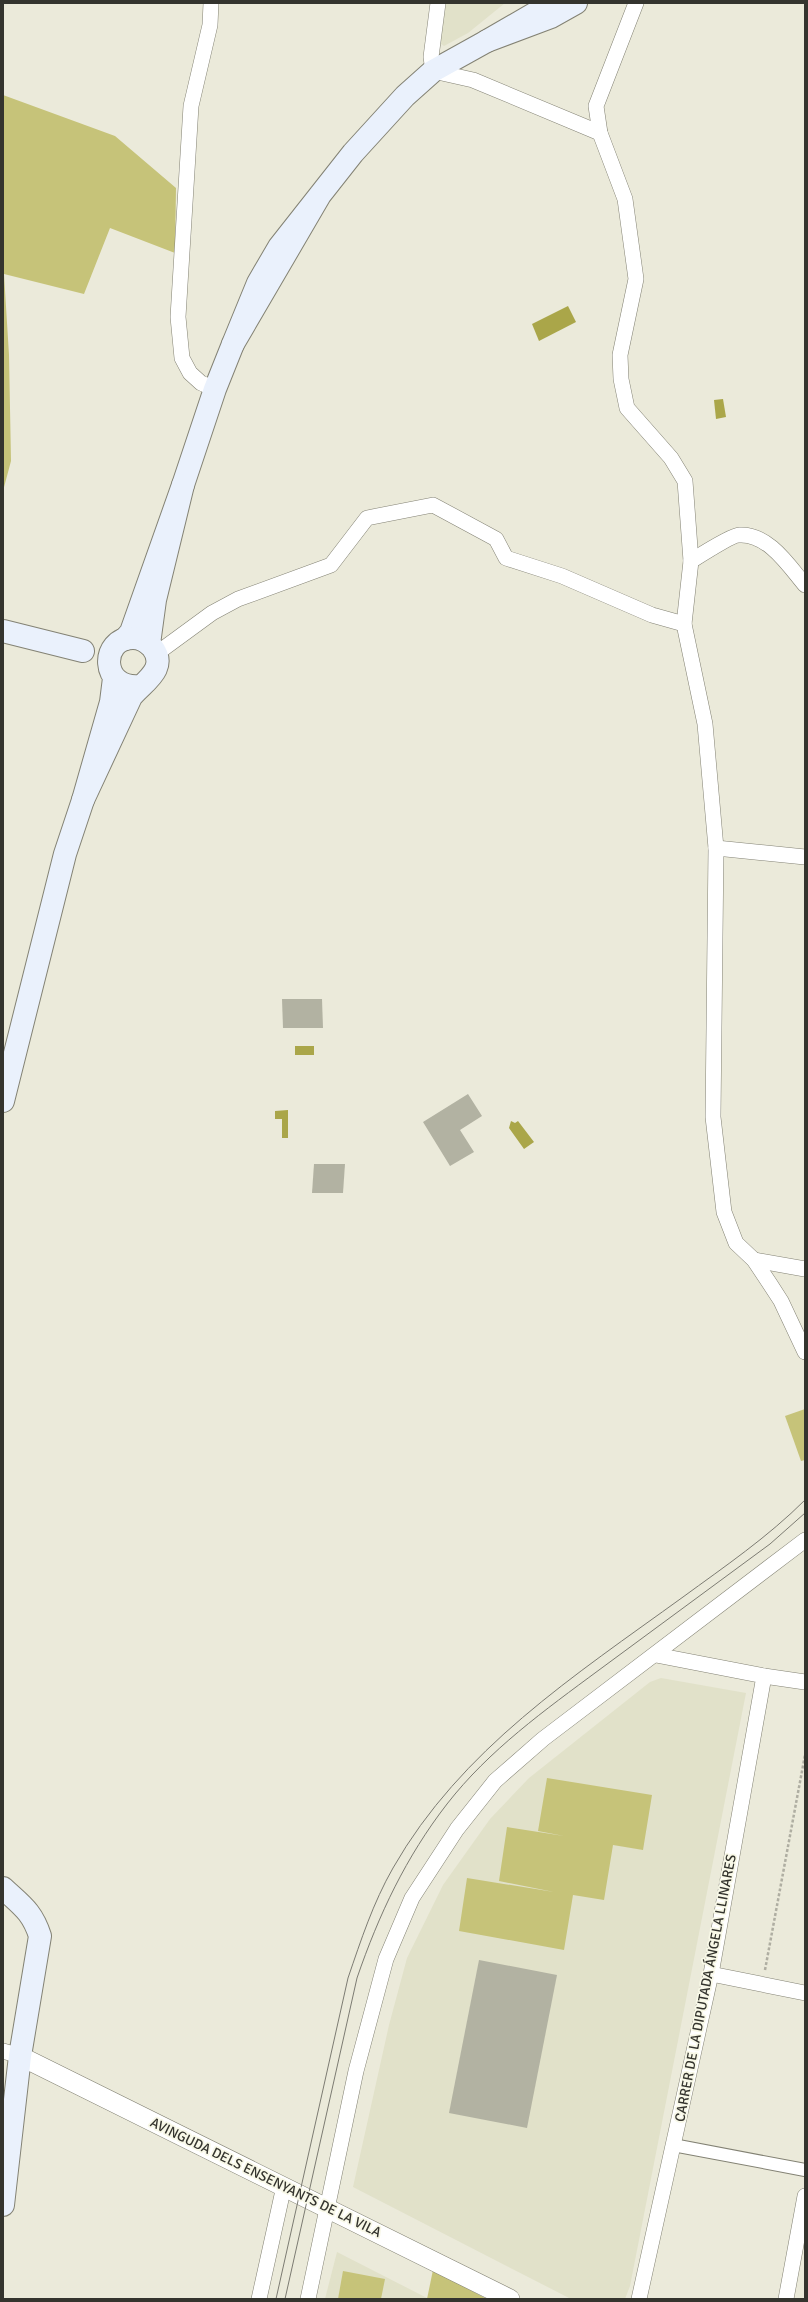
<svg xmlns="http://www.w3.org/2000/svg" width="808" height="2302" font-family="Signika,sans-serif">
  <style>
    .built { fill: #e1e1c9 }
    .green { fill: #c6c379 }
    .water { fill: #aaa649 }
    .building { fill: #b2b2a2 }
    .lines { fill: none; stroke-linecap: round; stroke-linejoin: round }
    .pedestrian-casing { stroke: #838274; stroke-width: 14 }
    .minor-casing { stroke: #838274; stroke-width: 16 }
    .tertiary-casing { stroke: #838274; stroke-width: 20 }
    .secondary-casing { stroke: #838274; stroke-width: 24 }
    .path { stroke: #afaea2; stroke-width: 2.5; stroke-dasharray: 3 2; stroke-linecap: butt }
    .pedestrian { stroke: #fff; stroke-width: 12 }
    .minor { stroke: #fff; stroke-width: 15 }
    .tertiary { stroke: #fff; stroke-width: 19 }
    .secondary { stroke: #eaf1fc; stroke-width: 22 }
    .tram { stroke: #7c7b72; stroke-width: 1 }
    .labels { text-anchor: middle; stroke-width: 3.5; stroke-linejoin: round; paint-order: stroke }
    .street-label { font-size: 14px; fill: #34342e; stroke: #f8f8e7 }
  </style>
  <rect width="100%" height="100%" fill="#ebeada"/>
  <g class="built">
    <path d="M446,3H505L468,33L444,46L440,43Z"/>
    <path d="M661,1678L746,1693L630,2286L625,2299H571L353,2187L389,2025L407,1958L443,1885L490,1819L529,1778L650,1682Z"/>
    <path d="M337,2252L427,2298V2299H325Z"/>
  </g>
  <g class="green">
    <path d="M3,95L115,136L176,188L175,253L110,228L84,294L4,274L9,355L11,461L3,491Z"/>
    <path d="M805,1409V1460L801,1461L785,1416Z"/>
    <path d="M547,1778L652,1795L643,1850L613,1845L604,1900L573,1895L564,1950L459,1931L467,1878L554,1892L499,1881L507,1827L564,1836L538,1831Z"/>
    <path d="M433,2270L487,2299H427Z"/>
    <path d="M343,2271L385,2279L381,2299H338Z"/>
  </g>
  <g class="water">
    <path d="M568,306L576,322L539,341L532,324Z"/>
    <path d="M723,399L726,417L716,419L714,400Z"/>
    <rect x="295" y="1046" width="19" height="9"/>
    <path d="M288,1110V1138H282V1119H275V1111Z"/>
    <path d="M511,1121L515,1123L518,1121L534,1142L524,1149L509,1128Z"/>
  </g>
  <g class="building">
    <path d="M282,999H322L323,1028H283Z"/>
    <path d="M468,1094L482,1116L460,1130L474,1152L450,1166L423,1122Z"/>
    <path d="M314,1164H345L343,1193H312Z"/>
    <path d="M479,1960L557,1975L527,2128L449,2113Z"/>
  </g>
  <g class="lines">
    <defs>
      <path id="pedestrian" d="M673,2145L805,2170"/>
      <g id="minor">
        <path d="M211,3L210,25L191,106L178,317L182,358L190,373L201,383L215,389"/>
        <path d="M438,3L431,57L433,71L473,80L600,133"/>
        <path d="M636,3L596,106L600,133L625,199L636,279L620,355L621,379L627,408L671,458L685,481L691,561L684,624L705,724L716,848L713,1117L724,1212L736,1243L754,1260L770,1284L781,1301L805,1352"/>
        <path d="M691,561C699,556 732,535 739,535C768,533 789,566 805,585"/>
        <path d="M156,654L212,613L238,599L331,565L367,518L433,505L496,539L506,558L562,576L652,615L684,624"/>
        <path d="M716,848L805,857"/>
        <path d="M754,1260L805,1269"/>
        <path d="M764,1676L805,1682"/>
        <path d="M711,1974L805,1993"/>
        <path d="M3,2051L20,2056"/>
        <path d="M259,2299L284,2186"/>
        <path d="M308,2299L356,2071L386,1959L412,1898L457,1829L495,1781L543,1739L805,1540"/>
        <path d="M639,2299L711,1974L764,1676L656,1655"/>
        <path d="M786,2299L805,2196"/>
      </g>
      <path id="tertiary" d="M20,2056L510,2299"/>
      <g id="secondary">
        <path d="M556,3L544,8L487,41L551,17L576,3"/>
        <path d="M320,195L233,344L258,283L279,247L353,153L405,96L433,71L487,41"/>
        <path d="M183,485L215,389L233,344"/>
        <path d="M3,631L83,651"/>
        <path d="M125,639L131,632L183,485L155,600L149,644"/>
        <path d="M114,678L111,702L83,800L131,697C143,682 169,669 152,647C147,642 140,638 133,638C100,638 100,690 140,686"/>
        <path d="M3,1101L65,854L83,800"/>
        <path d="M3,1888C21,1905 32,1911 40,1936L20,2056L3,2205"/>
      </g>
    </defs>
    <use href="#pedestrian" class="pedestrian-casing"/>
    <use href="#minor" class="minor-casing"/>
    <use href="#tertiary" class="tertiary-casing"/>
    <use href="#secondary" class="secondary-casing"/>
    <path class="path" d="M765,1970L805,1755"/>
    <use href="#pedestrian" class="pedestrian"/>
    <use href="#minor" class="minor"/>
    <use href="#tertiary" class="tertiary"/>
    <use href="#secondary" class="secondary"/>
    <g class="tram">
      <path d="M276,2299L348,1978C361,1940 373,1903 393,1868C461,1749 574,1676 683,1597C724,1567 768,1537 805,1500"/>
      <path d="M285,2299L357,1978C379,1914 406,1857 447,1804C489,1750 545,1710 599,1670C656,1628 713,1586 770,1544L805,1513"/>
    </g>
  </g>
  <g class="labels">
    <g class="street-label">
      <text transform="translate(705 1988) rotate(-79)" y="5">CARRER DE LA DIPUTADA ÁNGELA LLINARES</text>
      <text transform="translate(266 2177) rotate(26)" y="5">AVINGUDA DELS ENSENYANTS DE LA VILA</text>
    </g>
  </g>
  <rect width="808" height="2302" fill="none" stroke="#34342e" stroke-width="8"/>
</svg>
